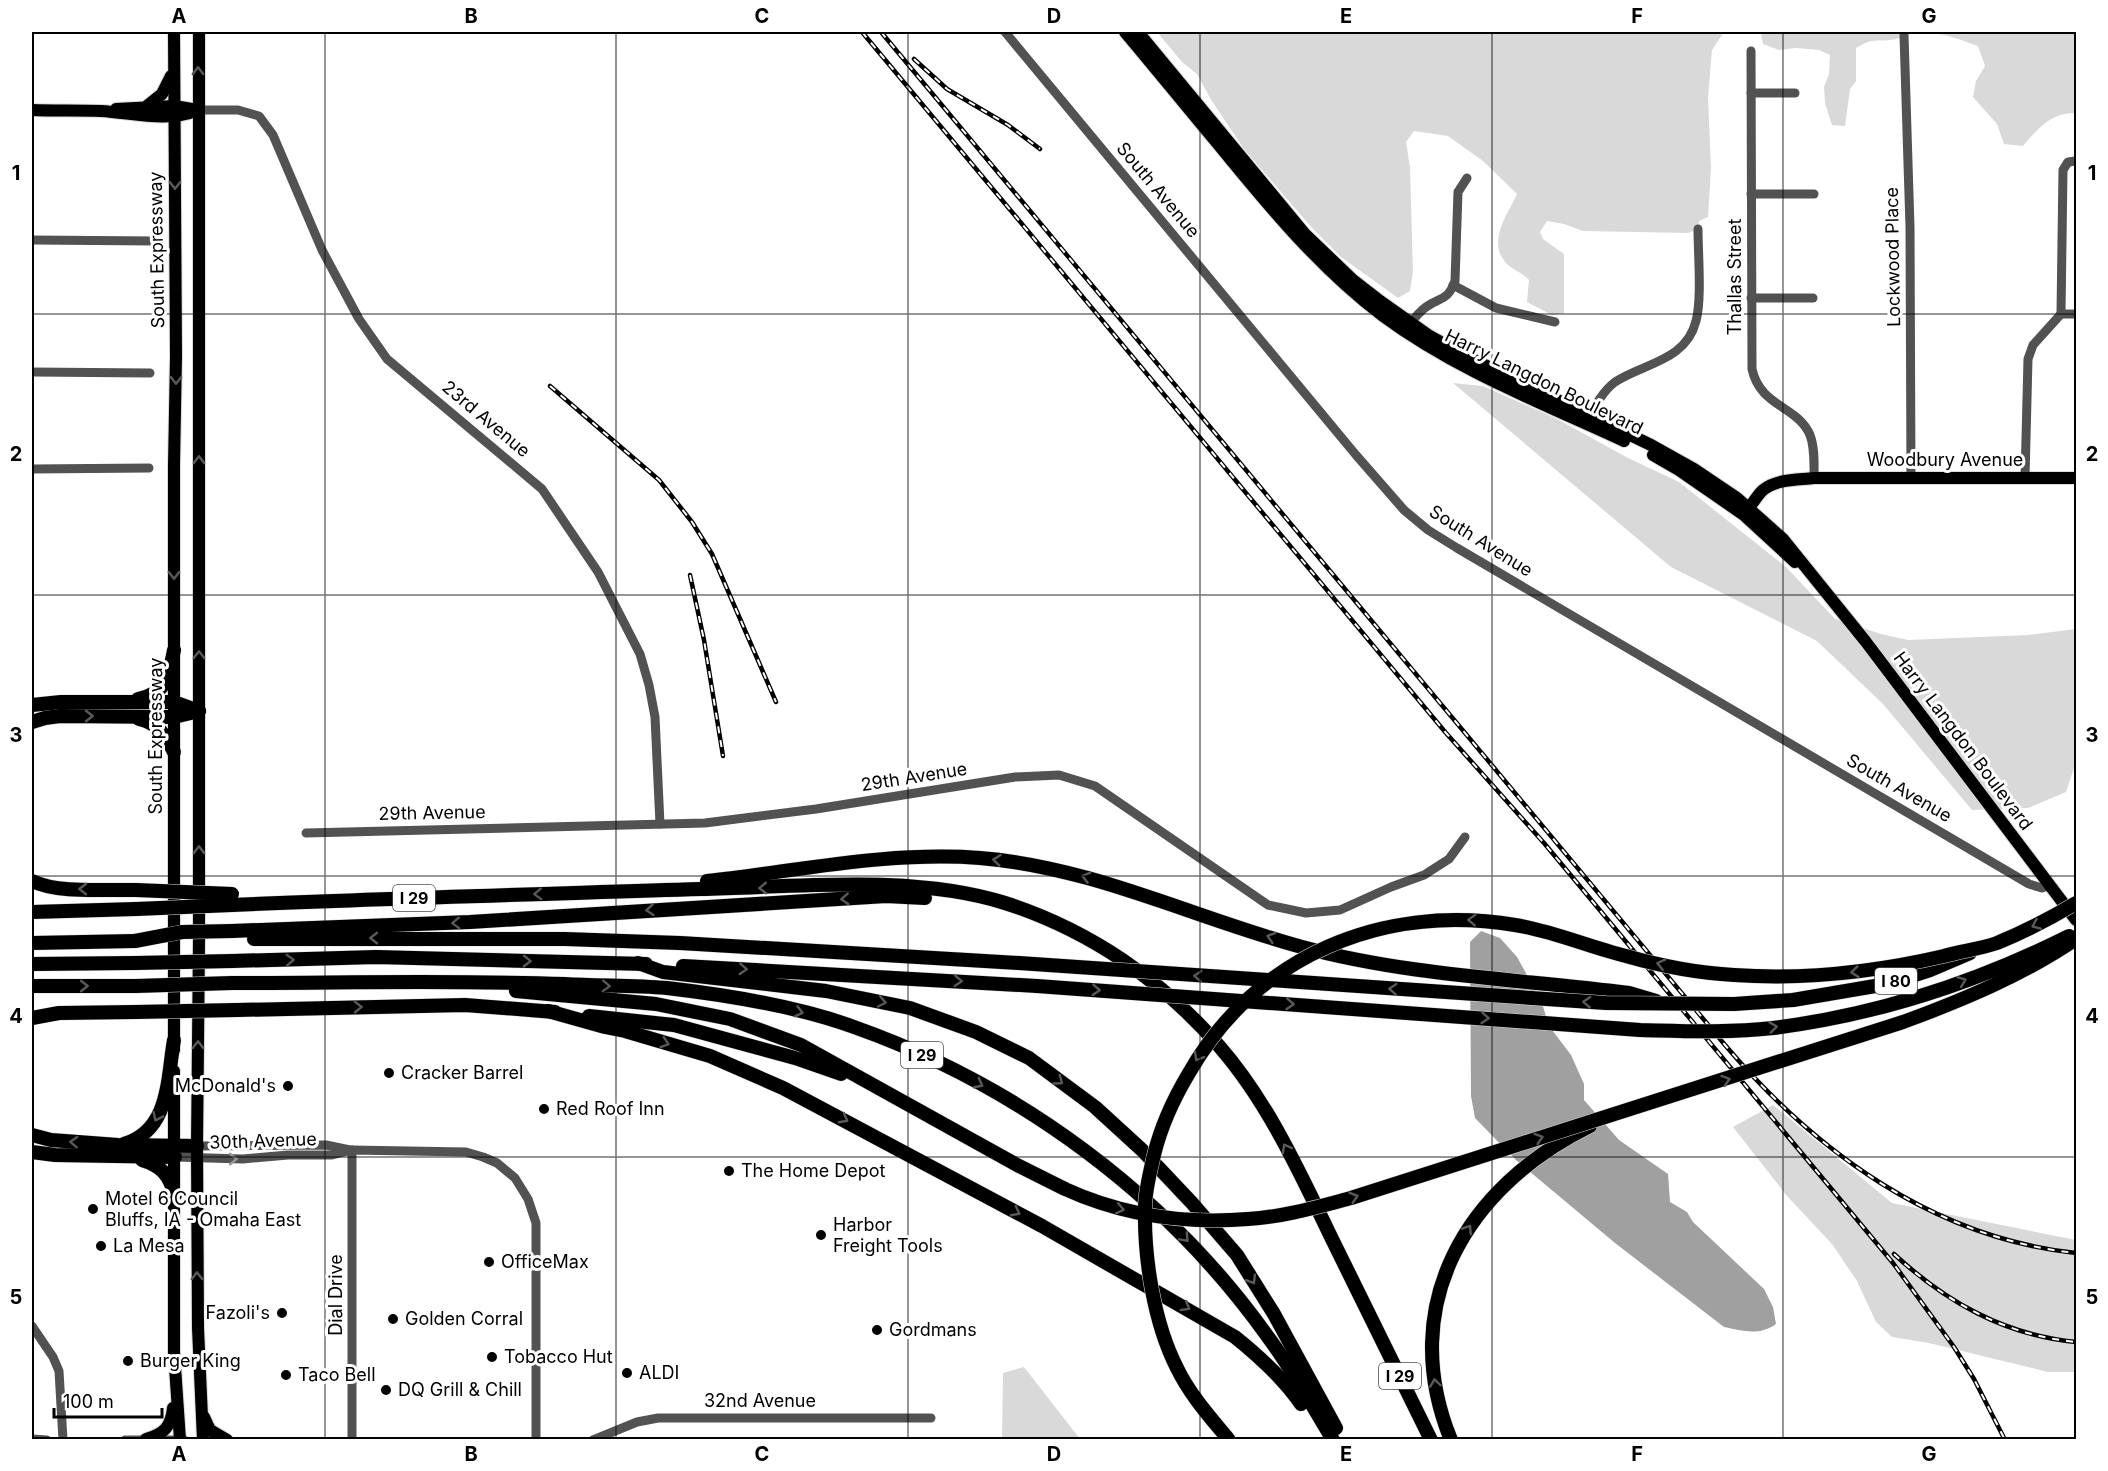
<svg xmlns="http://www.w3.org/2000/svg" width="2108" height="1471" font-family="Inter,sans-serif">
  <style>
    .green { fill: #d9d9d9 }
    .water { fill: #a0a0a0 }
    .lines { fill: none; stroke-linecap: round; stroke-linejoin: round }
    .major-casing { stroke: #dbdbdb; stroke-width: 14 }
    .highway-casing { stroke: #dbdbdb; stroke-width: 15 }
    .minor { stroke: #525252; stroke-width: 9 }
    .major { stroke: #000; stroke-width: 12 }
    .highway { stroke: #000; stroke-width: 14 }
    .rail-casing { stroke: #000; stroke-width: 4.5 }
    .rail { stroke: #fff; stroke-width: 2; stroke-dasharray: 7; stroke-linecap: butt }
    .highway-bridge-casing { stroke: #dbdbdb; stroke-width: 15; stroke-linecap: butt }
    .highway-bridge { stroke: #000; stroke-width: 14 }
    .oneway { stroke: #595959 }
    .oneway2 { stroke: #979797 }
    .grid { fill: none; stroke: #000; stroke-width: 1.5; stroke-opacity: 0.55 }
    .poi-dot { fill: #000; stroke: #fff; stroke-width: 2 }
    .labels { text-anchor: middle; stroke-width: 6; stroke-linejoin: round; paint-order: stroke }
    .shield { fill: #fff; stroke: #4c4c4c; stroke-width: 1.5 }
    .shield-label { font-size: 16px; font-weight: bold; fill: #000 }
    .street-label { font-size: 18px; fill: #000; stroke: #fff }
    .poi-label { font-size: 18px; fill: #000; stroke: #fff; text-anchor: start }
    .neatline { fill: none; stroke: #000; stroke-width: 2 }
    .grid-label { font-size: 20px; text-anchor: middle; font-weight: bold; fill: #000 }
  </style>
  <rect width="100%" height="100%" fill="#fff"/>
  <g class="green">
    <path d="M1157,32H1724L1712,50L1708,97L1711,168L1708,217L1699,221L1698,229L1688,233L1583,231L1564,224L1547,221L1540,232L1543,239L1564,254V313L1552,315L1527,302L1529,280C1523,273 1513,270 1507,264C1486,242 1507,216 1517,194L1483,161L1448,136L1414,131L1406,142L1410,167L1413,272L1410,291L1398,298L1341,257L1312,228L1244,149L1210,98L1197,74L1182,62Z"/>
    <path d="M1759,32H2076V113C2052,112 2038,128 2023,146L2004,144L1997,124L1973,97L1976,81L1985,66L1978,46C1959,39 1939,31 1918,33C1911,33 1903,37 1896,39C1877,43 1875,36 1856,48V81L1850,89L1845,126L1832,125L1825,103L1824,87L1829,74L1830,55L1819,50L1796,48L1779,50L1763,44L1761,33Z"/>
    <path d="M1453,383L1483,386L1557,419L1628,458L1679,482L1786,567L1835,619L1881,634L1908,640L2028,635L2076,629V762L2066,792L2028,808L1972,810L1883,704L1817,641L1671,567Z"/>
    <path d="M1773,1105L1892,1203L2076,1240V1372H2048L1929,1343L1892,1337L1876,1322L1857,1281L1832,1244L1787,1196L1733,1127Z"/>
    <path d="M1024,1367L1080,1439H1002L1003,1373Z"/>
  </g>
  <path class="water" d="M1481,931L1500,938L1517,957L1541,1000L1549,1026L1571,1055L1584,1084V1100L1619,1140L1668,1174L1670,1202L1687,1212L1693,1222L1764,1289L1773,1307L1776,1324C1760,1336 1742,1331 1724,1327L1615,1243L1516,1160L1475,1118L1471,1096L1470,942Z"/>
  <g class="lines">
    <defs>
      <g id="major">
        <path d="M199,32V940L197,1146L198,1328L203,1440"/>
        <path d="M1125,32C1158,71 1190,111 1223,150C1272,210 1321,269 1383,316C1456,370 1542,403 1624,441"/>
        <path d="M1138,32L1305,234L1353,280L1380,301L1428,335L1466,356L1651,445L1694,469L1737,498L1783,539L1866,642L2076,920"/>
        <path d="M147,106L162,94L171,76"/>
        <path d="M116,109L174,106L198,110"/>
        <path d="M32,110C55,111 78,110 101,111C134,113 167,123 198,110"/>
        <path d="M1653,455L1679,470L1744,515L1795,562"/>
        <path d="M1744,511C1753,506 1756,496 1763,490C1776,479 1798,480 1814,478H2076"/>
        <path d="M174,1050V465L176,356L174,32"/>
        <path d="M174,1071V1352L180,1440"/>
        <path d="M204,1417L210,1430L227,1440"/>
        <path d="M146,1439C164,1434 171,1427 173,1408"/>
      </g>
      <g id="highway">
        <path d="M138,699C168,693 169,675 174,650"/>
        <path d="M32,705L61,702H174L199,711"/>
        <path d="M139,719C158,723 166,736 174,752"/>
        <path d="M32,722L45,718L60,716L174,717L199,711"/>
        <path d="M32,881C59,894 105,889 136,890"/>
        <path d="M707,881C797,871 889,851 980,858C1093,867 1194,918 1302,947C1409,976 1520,979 1629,993L1656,1001"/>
        <path d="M232,905C388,898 545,894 701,889C797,887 914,874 1005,903C1089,930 1162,980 1219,1046C1268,1102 1300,1173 1332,1239C1365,1305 1398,1372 1431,1440"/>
        <path d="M32,912L136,909"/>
        <path d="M232,931L470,922L886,896L925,898"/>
        <path d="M254,939H565L680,943L1019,963"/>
        <path d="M32,943L135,941"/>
        <path d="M232,961L376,957L646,964"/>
        <path d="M638,963L663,972L826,991L910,1008L976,1032L1029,1058L1095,1107L1142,1150L1192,1203L1237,1255L1274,1314L1336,1428"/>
        <path d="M32,964L135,963"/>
        <path d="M683,966L1037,986"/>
        <path d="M232,983C342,983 453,980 564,984C598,986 633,985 667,988C727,995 797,1006 854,1027C1018,1085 1167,1195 1268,1337C1292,1369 1312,1405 1333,1440"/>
        <path d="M32,986H136"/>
        <path d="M516,991L656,1004L730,1019L801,1045L1017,1165L1065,1189"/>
        <path d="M1793,1000L1887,984L1930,970L1970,953"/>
        <path d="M237,1010L465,1005L555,1012"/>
        <path d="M548,1011L605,1027L625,1031L710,1056L783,1088L1042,1226L1235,1337C1260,1357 1283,1378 1301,1404"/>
        <path d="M589,1016L674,1025L795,1058L841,1074"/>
        <path d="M32,1018L59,1013L135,1012"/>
        <path d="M32,1135L51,1140L118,1145L197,1146"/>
        <path d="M124,1144C170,1130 167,1080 174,1040"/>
        <path d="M32,1152L55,1155L175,1157"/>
        <path d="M142,1160C162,1166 169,1175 175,1195"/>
        <path d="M1451,1440C1396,1305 1466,1187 1590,1126"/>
      </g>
    </defs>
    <use href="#major" class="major-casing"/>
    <use href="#highway" class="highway-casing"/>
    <g class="minor">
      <path d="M1005,32L1356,455L1404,510L1428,530L1457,548L2029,884L2042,888L2050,885"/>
      <path d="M1904,35L1910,227L1911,478"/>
      <path d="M1751,51L1752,369C1760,407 1798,406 1810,435C1815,448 1814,464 1814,478"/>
      <path d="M1751,93H1795"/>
      <path d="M198,110H238L259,116L273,135L322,250L359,319L387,359L542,489L598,572L640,654L649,685L655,717L660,824"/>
      <path d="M2076,161L2068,162L2063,170L2061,314H2076"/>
      <path d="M1751,194H1814"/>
      <path d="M32,240L156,241"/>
      <path d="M1453,285L1496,308L1555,322"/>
      <path d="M1751,298H1813"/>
      <path d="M1408,326C1413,320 1419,312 1426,307C1441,296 1447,302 1455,281L1458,192L1467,178"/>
      <path d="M32,372L150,373"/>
      <path d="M1588,419C1595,406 1603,391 1615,382C1644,363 1686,361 1696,321C1702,299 1698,254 1698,229"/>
      <path d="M32,469L149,468"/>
      <path d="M2025,478L2028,359L2033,345L2061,314"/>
      <path d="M306,833L705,823L816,809L1015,777L1059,775L1095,786L1268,905L1306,913L1340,910L1391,887L1424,875L1449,859L1465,837"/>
      <path d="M197,1146L326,1145L350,1150"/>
      <path d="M352,1150V1440"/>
      <path d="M175,1157L243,1159L288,1155H332L352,1150L466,1152L483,1157L497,1163L515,1178L528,1199L536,1223V1440"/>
      <path d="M32,1326L53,1357L59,1371L63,1440"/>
      <path d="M32,1439L47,1440"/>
      <path d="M125,1440H184"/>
      <path d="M593,1440L637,1422L658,1418H931"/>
    </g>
    <use href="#major" class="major"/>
    <use href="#highway" class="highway"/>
    <defs>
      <g id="rail">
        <path d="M862,32L1446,733L1544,843L1893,1263L1954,1347L1974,1379L2005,1440"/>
        <path d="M881,32L1725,1045C1816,1152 1934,1238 2076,1253"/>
        <path d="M914,59L947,89L1008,125L1040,149"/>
        <path d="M550,386L659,480L692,522L712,554L776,702"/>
        <path d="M690,575L704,640L723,756"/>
        <path d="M1894,1254C1946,1302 2004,1335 2076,1342"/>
      </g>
    </defs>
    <use href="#rail" class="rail-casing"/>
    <use href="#rail" class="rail"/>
    <defs>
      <g id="highway-bridge">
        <path d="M136,890L232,894"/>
        <path d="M136,909L232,905"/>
        <path d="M135,941L182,932L232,931"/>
        <path d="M135,963L232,961"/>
        <path d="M1019,963L1606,1003L1734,1004L1793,1000"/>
        <path d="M136,986L232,983"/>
        <path d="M1037,986L1640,1030C1684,1031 1729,1033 1773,1028C1876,1015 1977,982 2069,936"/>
        <path d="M135,1012L237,1010"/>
        <path d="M1065,1189C1122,1215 1186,1224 1248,1219C1283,1217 1317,1207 1351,1198L1903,1022C1963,1000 2023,975 2076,939"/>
        <path d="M1229,1440C1210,1417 1190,1395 1177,1368C1154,1323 1144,1259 1145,1208C1145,1191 1150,1172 1154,1155C1161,1126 1174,1098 1189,1073C1256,956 1382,903 1515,925C1553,931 1589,947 1626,956C1661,966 1697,973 1734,975C1805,980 1875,972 1944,956C1961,951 1980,949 1997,943C2024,932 2051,918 2076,903"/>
      </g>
    </defs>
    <use href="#highway-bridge" class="highway-bridge-casing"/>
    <use href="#highway-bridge" class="highway-bridge"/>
  </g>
  <defs><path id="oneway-chevron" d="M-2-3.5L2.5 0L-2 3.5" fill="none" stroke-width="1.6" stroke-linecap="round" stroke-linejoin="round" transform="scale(1.5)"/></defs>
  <g class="oneway">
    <use href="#oneway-chevron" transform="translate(198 71) rotate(-90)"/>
    <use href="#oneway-chevron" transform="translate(175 185) rotate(90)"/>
    <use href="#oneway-chevron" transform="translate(176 380) rotate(91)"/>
    <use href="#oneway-chevron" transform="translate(199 460) rotate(-90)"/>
    <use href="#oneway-chevron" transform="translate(174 575) rotate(90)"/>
    <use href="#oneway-chevron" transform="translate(199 655) rotate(-90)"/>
    <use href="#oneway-chevron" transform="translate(89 716)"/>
    <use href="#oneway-chevron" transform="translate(199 850) rotate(-90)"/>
    <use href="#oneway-chevron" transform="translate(997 860) rotate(-174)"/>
    <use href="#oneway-chevron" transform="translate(1086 877) rotate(-166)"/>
    <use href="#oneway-chevron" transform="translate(763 888) rotate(179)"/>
    <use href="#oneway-chevron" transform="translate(83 889) rotate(-179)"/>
    <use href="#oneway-chevron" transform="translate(538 894) rotate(178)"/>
    <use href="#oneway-chevron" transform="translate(845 899) rotate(177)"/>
    <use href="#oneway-chevron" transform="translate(650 910) rotate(175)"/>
    <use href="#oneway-chevron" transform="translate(1472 920) rotate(-178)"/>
    <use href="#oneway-chevron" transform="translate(456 923) rotate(178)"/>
    <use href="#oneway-chevron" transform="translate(2036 925) rotate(156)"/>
    <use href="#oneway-chevron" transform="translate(1271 937) rotate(-163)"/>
    <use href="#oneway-chevron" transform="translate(374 938) rotate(180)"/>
    <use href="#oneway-chevron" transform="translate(290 960) rotate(-2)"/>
    <use href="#oneway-chevron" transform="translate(527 961) rotate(1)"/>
    <use href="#oneway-chevron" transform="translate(1661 964) rotate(-167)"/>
    <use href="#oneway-chevron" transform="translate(743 969) rotate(3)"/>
    <use href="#oneway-chevron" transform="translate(1855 972) rotate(174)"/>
    <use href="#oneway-chevron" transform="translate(1198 976) rotate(-176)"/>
    <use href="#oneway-chevron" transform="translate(958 981) rotate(3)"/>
    <use href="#oneway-chevron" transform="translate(1962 981) rotate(-21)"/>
    <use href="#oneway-chevron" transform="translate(84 986)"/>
    <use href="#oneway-chevron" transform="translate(606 986) rotate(2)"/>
    <use href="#oneway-chevron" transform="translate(1393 989) rotate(-176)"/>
    <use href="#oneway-chevron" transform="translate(1096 990) rotate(4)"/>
    <use href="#oneway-chevron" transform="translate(882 1002) rotate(12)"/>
    <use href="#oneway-chevron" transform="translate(1587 1002) rotate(-177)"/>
    <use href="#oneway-chevron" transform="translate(1290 1004) rotate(4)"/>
    <use href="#oneway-chevron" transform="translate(358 1007) rotate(-1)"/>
    <use href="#oneway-chevron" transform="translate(799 1012) rotate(15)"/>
    <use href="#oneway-chevron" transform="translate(1485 1018) rotate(4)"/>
    <use href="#oneway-chevron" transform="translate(1773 1027) rotate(-7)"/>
    <use href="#oneway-chevron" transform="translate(665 1043) rotate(18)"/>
    <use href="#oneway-chevron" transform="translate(198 1045) rotate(-90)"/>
    <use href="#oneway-chevron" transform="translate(1198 1057) rotate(121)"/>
    <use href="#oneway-chevron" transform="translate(1726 1080) rotate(-18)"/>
    <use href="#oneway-chevron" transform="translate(1059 1081) rotate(36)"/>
    <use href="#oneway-chevron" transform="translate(979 1084) rotate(28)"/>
    <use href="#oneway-chevron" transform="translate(157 1117) rotate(116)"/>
    <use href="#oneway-chevron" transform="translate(844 1119) rotate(28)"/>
    <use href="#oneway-chevron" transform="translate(1539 1138) rotate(-17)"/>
    <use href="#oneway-chevron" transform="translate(74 1142) rotate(-177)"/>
    <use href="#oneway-chevron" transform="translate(1286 1148) rotate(-119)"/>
    <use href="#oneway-chevron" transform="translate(1354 1197) rotate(-17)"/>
    <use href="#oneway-chevron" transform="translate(1120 1209) rotate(13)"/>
    <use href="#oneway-chevron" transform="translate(1016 1212) rotate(28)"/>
    <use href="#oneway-chevron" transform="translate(1468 1229) rotate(-57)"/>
    <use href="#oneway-chevron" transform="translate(1185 1238) rotate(47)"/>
    <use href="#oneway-chevron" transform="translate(197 1276) rotate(-90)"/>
    <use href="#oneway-chevron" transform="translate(1252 1280) rotate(58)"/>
    <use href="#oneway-chevron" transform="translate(1186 1307) rotate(30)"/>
    <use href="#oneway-chevron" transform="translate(1435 1383) rotate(-98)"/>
  </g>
  <use class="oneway2" href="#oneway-chevron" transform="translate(233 1159) rotate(-1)"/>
  <path class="grid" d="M325,32V1440M616,32V1440M908,32V1440M1200,32V1440M1492,32V1440M1783,32V1440M32,314H2076M32,595H2076M32,876H2076M32,1157H2076"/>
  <g class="poi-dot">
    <circle cx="389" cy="1073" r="6"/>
    <circle cx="288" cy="1086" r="6"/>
    <circle cx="544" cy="1109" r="6"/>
    <circle cx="729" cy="1171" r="6"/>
    <circle cx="93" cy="1209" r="6"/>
    <circle cx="821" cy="1235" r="6"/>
    <circle cx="101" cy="1246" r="6"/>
    <circle cx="489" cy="1262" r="6"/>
    <circle cx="282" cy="1313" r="6"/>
    <circle cx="393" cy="1319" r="6"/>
    <circle cx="877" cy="1330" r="6"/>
    <circle cx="492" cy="1357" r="6"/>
    <circle cx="128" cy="1361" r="6"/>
    <circle cx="627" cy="1373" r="6"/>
    <circle cx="286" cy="1375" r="6"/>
    <circle cx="386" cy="1390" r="6"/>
  </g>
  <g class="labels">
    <g class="shield">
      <rect x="393" y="885" width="42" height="26" rx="4.5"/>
      <rect x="1875" y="968" width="42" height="26" rx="4.5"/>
      <rect x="901" y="1042" width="42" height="26" rx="4.5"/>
      <rect x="1379" y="1363" width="42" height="26" rx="4.5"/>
    </g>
    <g class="shield-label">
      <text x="414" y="904">I 29</text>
      <text x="1896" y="987">I 80</text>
      <text x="922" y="1061">I 29</text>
      <text x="1400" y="1382">I 29</text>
    </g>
    <g class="street-label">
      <text transform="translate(1158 190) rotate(50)" y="6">South Avenue</text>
      <text transform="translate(157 250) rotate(-91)" y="6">South Expressway</text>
      <text transform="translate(1893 257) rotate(-91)" y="6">Lockwood Place</text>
      <text transform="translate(1735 277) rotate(-90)" y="6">Thallas Street</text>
      <text transform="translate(1544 382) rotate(26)" y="6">Harry Langdon Boulevard</text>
      <text transform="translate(486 419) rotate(40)" y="6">23rd Avenue</text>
      <text x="1945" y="466">Woodbury Avenue</text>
      <text transform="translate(1481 541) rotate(32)" y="6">South Avenue</text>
      <text transform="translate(156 736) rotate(-90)" y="6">South Expressway</text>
      <text transform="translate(1963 741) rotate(53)" y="6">Harry Langdon Boulevard</text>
      <text transform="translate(914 777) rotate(-9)" y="6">29th Avenue</text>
      <text transform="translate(1899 788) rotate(30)" y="6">South Avenue</text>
      <text transform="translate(432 813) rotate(-1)" y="6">29th Avenue</text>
      <text transform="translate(263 1141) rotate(-2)" y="6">30th Avenue</text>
      <text transform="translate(336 1295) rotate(-90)" y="6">Dial Drive</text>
      <text x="760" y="1407">32nd Avenue</text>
    </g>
    <g class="poi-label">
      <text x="401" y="1079">Cracker Barrel</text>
      <text x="276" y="1092" text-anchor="end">McDonald's</text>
      <text x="556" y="1115">Red Roof Inn</text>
      <text x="741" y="1177">The Home Depot</text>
      <text x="105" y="1205">Motel 6 Council<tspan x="105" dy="21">Bluffs, IA - Omaha East</tspan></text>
      <text x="833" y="1231">Harbor<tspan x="833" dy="21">Freight Tools</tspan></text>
      <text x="113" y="1252">La Mesa</text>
      <text x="501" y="1268">OfficeMax</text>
      <text x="270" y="1319" text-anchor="end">Fazoli's</text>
      <text x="405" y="1325">Golden Corral</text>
      <text x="889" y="1336">Gordmans</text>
      <text x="504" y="1363">Tobacco Hut</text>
      <text x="140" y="1367">Burger King</text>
      <text x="639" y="1379">ALDI</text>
      <text x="298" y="1381">Taco Bell</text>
      <text x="398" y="1396">DQ Grill &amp; Chill</text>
    </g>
  </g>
  <rect width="2108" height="1471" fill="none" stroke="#ffffff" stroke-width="66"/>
  <path d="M54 1408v9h108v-9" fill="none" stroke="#000000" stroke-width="3"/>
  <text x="63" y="1408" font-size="18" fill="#000000" stroke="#ffffff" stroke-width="4.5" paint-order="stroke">100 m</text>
  <rect x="33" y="33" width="2042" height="1405" class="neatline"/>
  <g class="grid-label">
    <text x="179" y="23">A</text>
    <text x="471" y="23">B</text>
    <text x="762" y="23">C</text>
    <text x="1054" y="23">D</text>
    <text x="1346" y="23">E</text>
    <text x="1637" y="23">F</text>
    <text x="1929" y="23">G</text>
    <text x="16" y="180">1</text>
    <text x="2092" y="180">1</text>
    <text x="16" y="461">2</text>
    <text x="2092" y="461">2</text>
    <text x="16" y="742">3</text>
    <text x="2092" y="742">3</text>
    <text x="16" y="1023">4</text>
    <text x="2092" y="1023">4</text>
    <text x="16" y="1304">5</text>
    <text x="2092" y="1304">5</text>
    <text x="179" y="1461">A</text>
    <text x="471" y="1461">B</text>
    <text x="762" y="1461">C</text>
    <text x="1054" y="1461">D</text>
    <text x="1346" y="1461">E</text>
    <text x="1637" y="1461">F</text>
    <text x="1929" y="1461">G</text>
  </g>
</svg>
